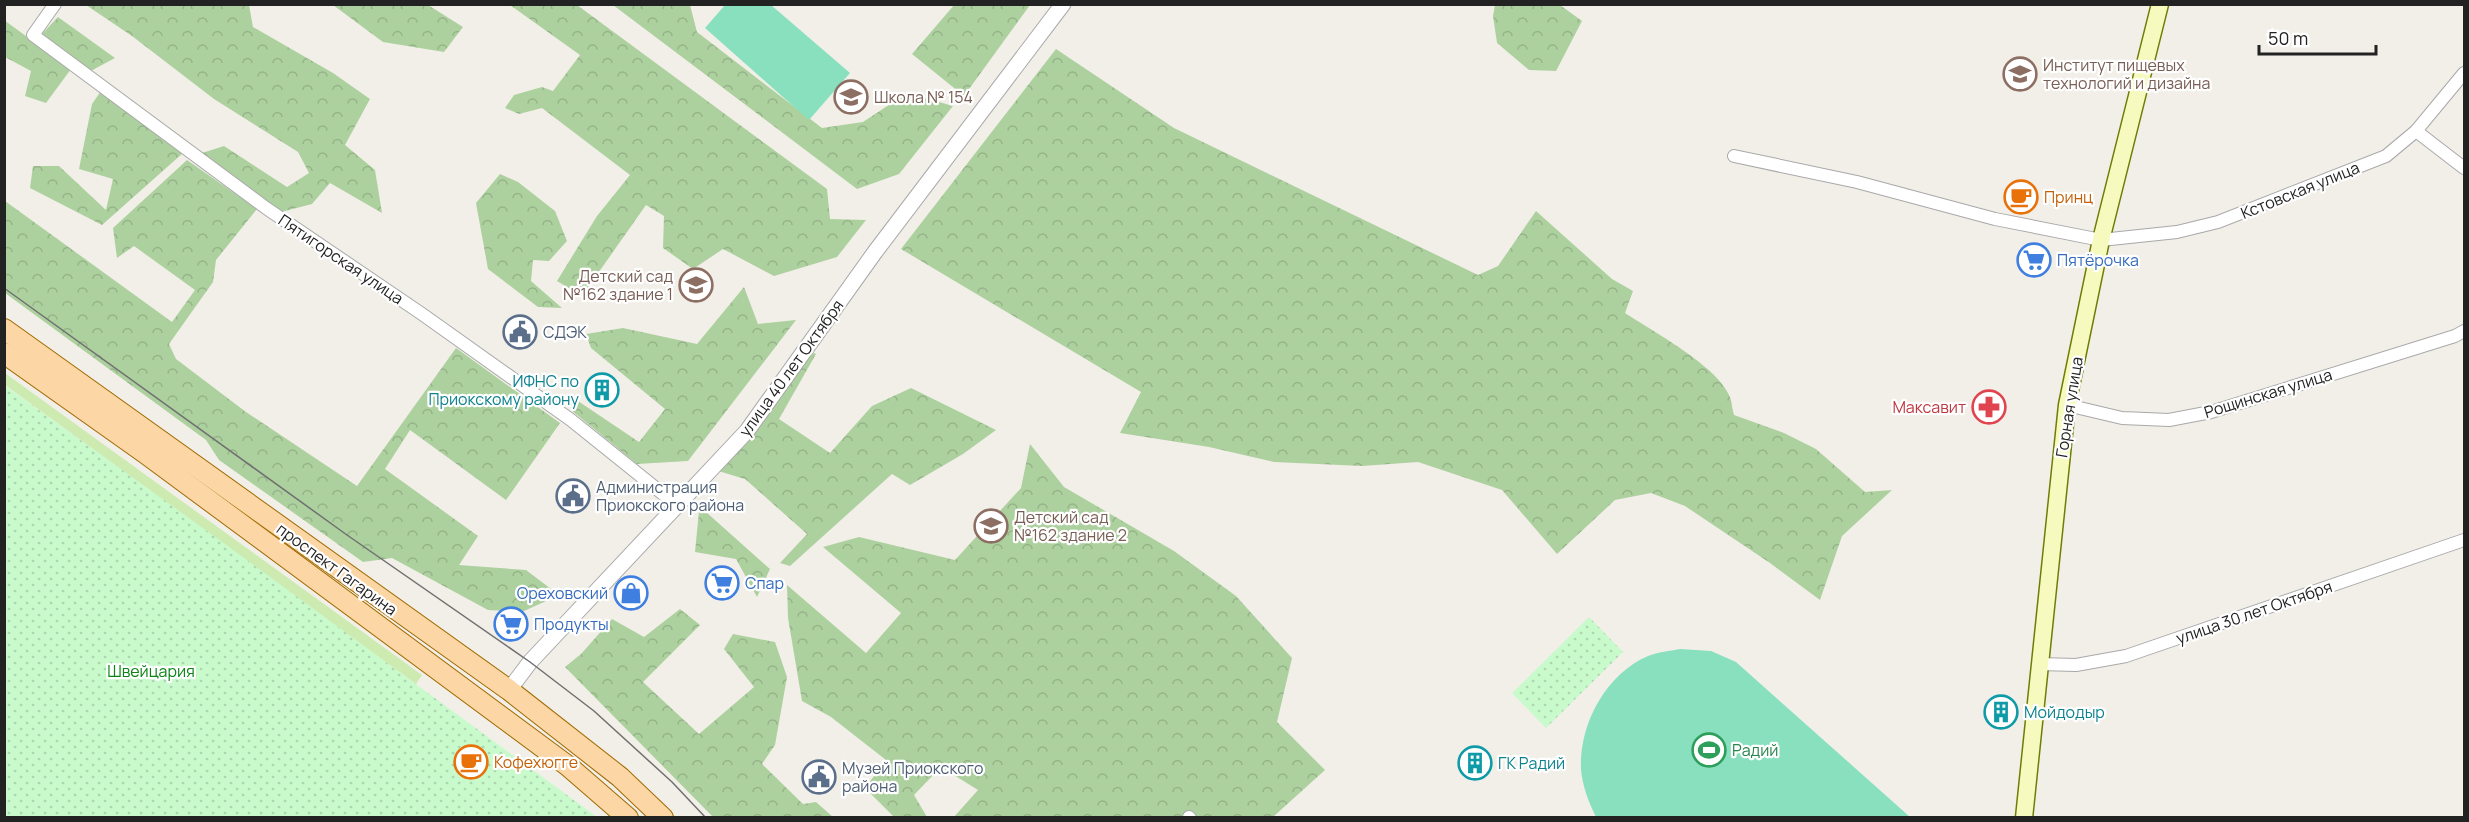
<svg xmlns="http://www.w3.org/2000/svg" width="2469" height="822" font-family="Manrope,sans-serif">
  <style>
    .grass { fill: #cdebb0 }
    .forest { fill: url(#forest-crowns) }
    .park { fill: url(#park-dots) }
    .pitch { fill: #88e0be }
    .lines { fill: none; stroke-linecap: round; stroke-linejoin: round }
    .minor-casing { stroke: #a9a9a9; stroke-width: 14 }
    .tertiary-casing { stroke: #a9a9a9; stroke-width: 17 }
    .secondary-casing { stroke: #707d05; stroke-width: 19 }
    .primary-casing { stroke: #a06b00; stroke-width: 22 }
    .minor { stroke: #fff; stroke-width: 12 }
    .tertiary { stroke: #fff; stroke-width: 15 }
    .secondary { stroke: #f7fabf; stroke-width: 16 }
    .primary { stroke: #fcd6a4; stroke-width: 20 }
    .tram { stroke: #707070; stroke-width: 1.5 }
    .labels { text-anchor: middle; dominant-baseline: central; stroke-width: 4.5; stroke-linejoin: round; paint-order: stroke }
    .education-label { font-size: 16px; fill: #785e54; stroke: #fff; text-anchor: start }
    .street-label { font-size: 16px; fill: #222; stroke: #fff }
    .food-label { font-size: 16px; fill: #c56008; stroke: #fff; text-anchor: start }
    .shop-label { font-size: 16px; fill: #366cbe; stroke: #fff; text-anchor: start }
    .service-label { font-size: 16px; fill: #4e5e75; stroke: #fff; text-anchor: start }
    .culture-label { font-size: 16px; fill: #0d838f; stroke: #fff; text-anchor: start }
    .health-label { font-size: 16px; fill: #be3a42; stroke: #fff; text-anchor: end }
    .park-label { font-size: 16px; fill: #0c8416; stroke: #fff }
    .leisure-label { font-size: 16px; fill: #27864d; stroke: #fff; text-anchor: start }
  </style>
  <defs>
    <pattern id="forest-crowns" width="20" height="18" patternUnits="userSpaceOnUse" patternTransform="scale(1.5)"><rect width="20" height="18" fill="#add19e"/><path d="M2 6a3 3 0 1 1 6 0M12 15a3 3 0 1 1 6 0" fill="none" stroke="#95b388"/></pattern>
    <pattern id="park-dots" width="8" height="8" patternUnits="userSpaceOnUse" patternTransform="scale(1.5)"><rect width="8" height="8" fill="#c8facc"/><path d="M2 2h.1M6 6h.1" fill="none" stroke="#acd6af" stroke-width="1.8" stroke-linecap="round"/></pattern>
  </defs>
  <rect width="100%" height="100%" fill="#f2efe9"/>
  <polygon class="grass" points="5,373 422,675 416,684 5,385"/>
  <g class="forest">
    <polygon points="955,4 1030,5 964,96 912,54"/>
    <polygon points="86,5 249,5 253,27 333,73 370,99 345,145 375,170 382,213 330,183 312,204 281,212 202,153 224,146 287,187 309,173 298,152 214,99 132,36"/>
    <polygon points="333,5 428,5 463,27 444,52 383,42"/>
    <polygon points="510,5 577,5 827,189 830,219 866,220 837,257 774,276 723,249 693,269 663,248 664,216 646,205 582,296 557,281 597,216 630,175 542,108 519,114 505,108 514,95 542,87 553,91 580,55"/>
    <polygon points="613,5 690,5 697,32 822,128 863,122 907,93 953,106 899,174 857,189"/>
    <polygon points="1495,5 1560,5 1582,21 1556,71 1529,70 1497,43 1493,16"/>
    <polygon points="58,17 115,58 87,73 41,35"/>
    <polygon points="4,20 71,69 46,103 25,96 31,71 5,57"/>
    <path d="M 1056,49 L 1174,128 L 1478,275 L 1498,266 L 1536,211 L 1612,279 L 1633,291 L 1625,313 C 1652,331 1718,366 1730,397 C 1732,402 1732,409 1734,415 L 1784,433 L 1816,449 L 1865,492 L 1892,490 L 1842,536 L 1820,600 L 1770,563 L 1685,506 L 1651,493 L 1615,500 L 1557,554 L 1502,490 L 1418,462 L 1362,466 L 1274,462 L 1209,447 L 1120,433 L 1141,392 L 901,249 Z"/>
    <polygon points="101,91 183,153 102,225 30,188 33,166 59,166 106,210 113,179 79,169 92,104"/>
    <polygon points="187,160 257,209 216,260 213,282 169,344 176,359 246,412 357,486 456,348 560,423 506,500 410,430 385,469 478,536 459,565 526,570 559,595 522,612 488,610 392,558 363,562 219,460 206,440 5,293 5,201 172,322 195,290 134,246 117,258 113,228"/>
    <polygon points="500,174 518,182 555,211 567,241 549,261 533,260 531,281 562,308 538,307 488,269 476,203"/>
    <polygon points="744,287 758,324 796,320 688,461 637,464 571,410 572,397 639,442 665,409 591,348 586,334 623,328 697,344"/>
    <polygon points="810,351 816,354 779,419 830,453 872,406 911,388 996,430 963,454 910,485 892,474 790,566 780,563 807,534 745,479 715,470"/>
    <polygon points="1030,444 1064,487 1174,551 1236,596 1292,658 1277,722 1325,770 1273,817 953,818 978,790 941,767 914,795 927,817 894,817 865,788 886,760 831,717 802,701 788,618 787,585 866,653 901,613 823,547 859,537 955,560 1021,488"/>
    <polygon points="699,511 706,512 770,569 757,597 736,559 695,552"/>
    <polygon points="680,609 700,625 643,682 699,734 754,687 724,649 733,634 775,642 787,677 775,745 762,764 803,804 816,802 833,817 713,817 565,667 581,654 612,619 644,637"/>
  </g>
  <g class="park">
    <polygon points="4,385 225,544 597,817 5,817"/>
    <polygon points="1589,617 1623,652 1546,728 1512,693"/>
  </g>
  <g class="pitch">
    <polygon points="725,5 771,5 850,73 809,120 705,28"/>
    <path d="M 1680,649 L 1711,651 L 1736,662 L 1910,817 L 1596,817 C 1589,803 1582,785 1581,769 C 1579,724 1606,674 1648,656 C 1658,652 1670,651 1680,649 Z"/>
  </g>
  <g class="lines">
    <defs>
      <g id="minor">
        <polyline points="55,4 33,35 266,208 422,314 571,420 678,506"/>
        <polyline points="2416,131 2464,168"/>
        <polyline points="1734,156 1857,182 1995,219 2101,240 2177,232 2218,222 2386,156 2416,131 2464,73"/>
        <polyline points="2067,405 2122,418 2169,420 2211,412 2455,336 2464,331"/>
        <polyline points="2039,664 2076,665 2126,656 2464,540"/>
        <polyline points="1189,817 1190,818"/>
      </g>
      <polyline id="tertiary" points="509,690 530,662 747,431 875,252 1063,4"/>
      <polyline id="secondary" points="2024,818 2067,405 2101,240 2160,4"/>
      <g id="primary">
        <polyline points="4,329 509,690 620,777 663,818"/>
        <polyline points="4,353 145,453 568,766 628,818"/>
      </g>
    </defs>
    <use href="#minor" class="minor-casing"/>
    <use href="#tertiary" class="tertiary-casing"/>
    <use href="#secondary" class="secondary-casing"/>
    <use href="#primary" class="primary-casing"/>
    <use href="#minor" class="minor"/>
    <use href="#tertiary" class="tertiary"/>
    <use href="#secondary" class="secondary"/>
    <use href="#primary" class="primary"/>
    <polyline class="tram" points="4,288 347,535 530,662 594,711 672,782 706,818"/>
  </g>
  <defs>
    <symbol id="university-ring" viewBox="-11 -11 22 22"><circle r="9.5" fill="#fff" stroke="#8d6e63" stroke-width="1.5"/><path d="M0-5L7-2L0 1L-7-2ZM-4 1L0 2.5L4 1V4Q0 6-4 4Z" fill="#8d6e63"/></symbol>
    <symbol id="school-ring" viewBox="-11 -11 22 22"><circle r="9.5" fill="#fff" stroke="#8d6e63" stroke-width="1.5"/><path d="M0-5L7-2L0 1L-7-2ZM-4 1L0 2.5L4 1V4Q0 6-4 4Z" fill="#8d6e63"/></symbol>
    <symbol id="cafe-ring" viewBox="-11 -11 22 22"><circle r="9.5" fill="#fff" stroke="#e8710a" stroke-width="1.5"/><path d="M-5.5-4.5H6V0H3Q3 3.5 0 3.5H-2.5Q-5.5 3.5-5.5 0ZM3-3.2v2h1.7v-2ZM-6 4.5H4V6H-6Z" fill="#e8710a"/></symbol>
    <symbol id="supermarket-ring" viewBox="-11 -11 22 22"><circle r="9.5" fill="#fff" stroke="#3f7fe0" stroke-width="1.5"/><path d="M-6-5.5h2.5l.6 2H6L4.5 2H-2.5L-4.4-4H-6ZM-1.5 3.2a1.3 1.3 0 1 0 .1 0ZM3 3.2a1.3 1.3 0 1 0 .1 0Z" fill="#3f7fe0"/></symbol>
    <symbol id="civic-ring" viewBox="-11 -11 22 22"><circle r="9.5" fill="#fff" stroke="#5c6f8a" stroke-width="1.5"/><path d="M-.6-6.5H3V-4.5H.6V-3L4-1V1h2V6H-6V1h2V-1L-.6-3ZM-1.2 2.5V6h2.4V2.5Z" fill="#5c6f8a"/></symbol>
    <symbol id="building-ring" viewBox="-11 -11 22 22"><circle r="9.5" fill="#fff" stroke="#0f9aa8" stroke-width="1.5"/><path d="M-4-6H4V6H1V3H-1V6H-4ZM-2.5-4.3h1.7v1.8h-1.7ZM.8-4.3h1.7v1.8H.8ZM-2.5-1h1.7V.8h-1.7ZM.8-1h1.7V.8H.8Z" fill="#0f9aa8"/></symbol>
    <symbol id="pharmacy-ring" viewBox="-11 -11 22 22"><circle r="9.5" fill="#fff" stroke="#e0444e" stroke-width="1.5"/><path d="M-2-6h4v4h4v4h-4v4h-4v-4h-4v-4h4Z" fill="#e0444e"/></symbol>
    <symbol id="shop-ring" viewBox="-11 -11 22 22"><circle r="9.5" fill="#fff" stroke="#3f7fe0" stroke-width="1.5"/><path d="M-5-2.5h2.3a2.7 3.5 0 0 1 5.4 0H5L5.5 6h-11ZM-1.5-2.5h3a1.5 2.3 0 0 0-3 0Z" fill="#3f7fe0"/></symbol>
    <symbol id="stadium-ring" viewBox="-11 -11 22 22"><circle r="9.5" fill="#fff" stroke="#2e9e5b" stroke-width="1.5"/><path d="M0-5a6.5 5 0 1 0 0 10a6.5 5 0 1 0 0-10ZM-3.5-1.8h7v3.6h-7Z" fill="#2e9e5b"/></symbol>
  </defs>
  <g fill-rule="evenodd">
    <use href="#university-ring" x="2001" y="55" width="38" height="38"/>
    <use href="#school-ring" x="832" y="78" width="38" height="38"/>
    <use href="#cafe-ring" x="2002" y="178" width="38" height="38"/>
    <use href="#supermarket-ring" x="2015" y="241" width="38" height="38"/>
    <use href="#school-ring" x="677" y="266" width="38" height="38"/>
    <use href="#civic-ring" x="501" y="313" width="38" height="38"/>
    <use href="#building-ring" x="583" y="371" width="38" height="38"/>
    <use href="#pharmacy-ring" x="1970" y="388" width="38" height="38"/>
    <use href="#civic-ring" x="554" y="477" width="38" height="38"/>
    <use href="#school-ring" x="972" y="507" width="38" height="38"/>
    <use href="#supermarket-ring" x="703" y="564" width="38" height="38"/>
    <use href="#shop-ring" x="612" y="574" width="38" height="38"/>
    <use href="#supermarket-ring" x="492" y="605" width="38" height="38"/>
    <use href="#building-ring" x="1982" y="693" width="38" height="38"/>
    <use href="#stadium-ring" x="1690" y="731" width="38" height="38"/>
    <use href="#cafe-ring" x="452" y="743" width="38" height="38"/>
    <use href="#building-ring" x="1456" y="744" width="38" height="38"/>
    <use href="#civic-ring" x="800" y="758" width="38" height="38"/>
  </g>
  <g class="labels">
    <g class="education-label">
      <text x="2043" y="65">Институт пищевых<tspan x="2043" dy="18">технологий и дизайна</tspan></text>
      <text x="874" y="97">Школа № 154</text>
      <text x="673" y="276" text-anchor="end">Детский сад<tspan x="673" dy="18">№162 здание 1</tspan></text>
      <text x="1014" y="517">Детский сад<tspan x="1014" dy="18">№162 здание 2</tspan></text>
    </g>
    <g class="street-label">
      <text transform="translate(2300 190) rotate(-22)">Кстовская улица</text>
      <text transform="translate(341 259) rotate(34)">Пятигорская улица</text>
      <text transform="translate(791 368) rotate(-54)">улица 40 лет Октября</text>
      <text transform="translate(2268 393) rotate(-17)">Рощинская улица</text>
      <text transform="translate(2069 407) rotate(-81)">Горная улица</text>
      <text transform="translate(337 569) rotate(36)">проспект Гагарина</text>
      <text transform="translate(2254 612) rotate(-19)">улица 30 лет Октября</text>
    </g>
    <g class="food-label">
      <text x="2044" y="197">Принц</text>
      <text x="494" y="762">Кофехюгге</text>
    </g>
    <g class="shop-label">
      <text x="2057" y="260">Пятёрочка</text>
      <text x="745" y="583">Спар</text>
      <text x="608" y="593" text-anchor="end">Ореховский</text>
      <text x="534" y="624">Продукты</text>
    </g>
    <g class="service-label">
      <text x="543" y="332">СДЭК</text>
      <text x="596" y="487">Администрация<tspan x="596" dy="18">Приокского района</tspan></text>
      <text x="842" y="768">Музей Приокского<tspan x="842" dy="18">района</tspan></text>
    </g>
    <g class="culture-label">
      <text x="579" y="381" text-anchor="end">ИФНС по<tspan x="579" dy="18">Приокскому району</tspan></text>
      <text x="2024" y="712">Мойдодыр</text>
      <text x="1498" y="763">ГК Радий</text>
    </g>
    <g class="health-label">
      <text x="1966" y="407">Максавит</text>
    </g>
    <g class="park-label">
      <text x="151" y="671">Швейцария</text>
    </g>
    <g class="leisure-label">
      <text x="1732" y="750">Радий</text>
    </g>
  </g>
  <rect width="2469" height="822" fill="none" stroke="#222222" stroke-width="12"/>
  <path d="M2259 45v9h117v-9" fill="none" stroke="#222222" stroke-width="3"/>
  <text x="2268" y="45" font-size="18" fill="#222222" stroke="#ffffff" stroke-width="4.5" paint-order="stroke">50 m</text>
</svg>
